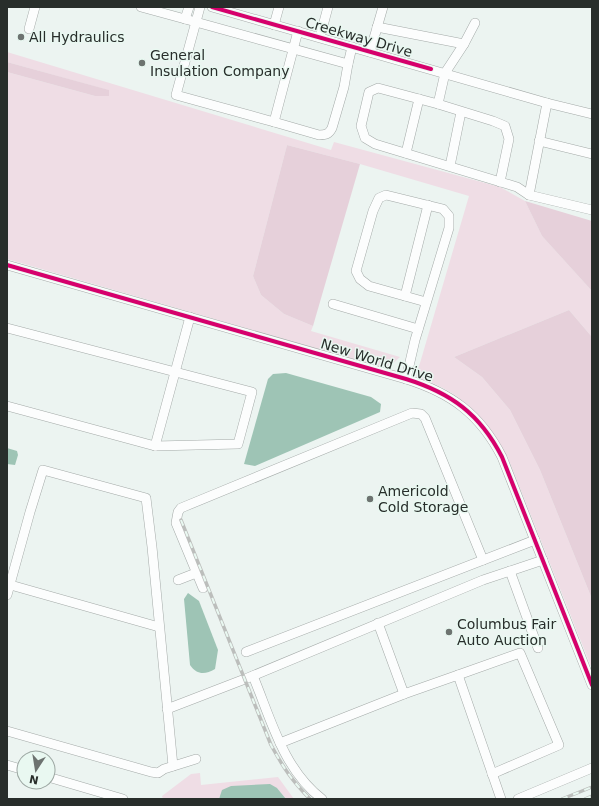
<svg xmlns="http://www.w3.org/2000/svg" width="599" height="806" font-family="'DejaVu Sans',sans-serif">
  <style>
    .green { fill: #efdde5 }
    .forest { fill: #e6d0da }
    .water { fill: #9ec4b5 }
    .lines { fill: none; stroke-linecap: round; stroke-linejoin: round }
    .minor-casing { stroke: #a4aaa8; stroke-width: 10 }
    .minor { stroke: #fcfdfd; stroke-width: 9 }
    .rail-casing { stroke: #bcbebc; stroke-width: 3.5 }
    .rail { stroke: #e9f8f1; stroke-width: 2; stroke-dasharray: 6; stroke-linecap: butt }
    .cycleway-casing { stroke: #e9f8f1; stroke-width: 6 }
    .cycleway { stroke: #d6006c; stroke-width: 4 }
    .poi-dot { fill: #6d7370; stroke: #e9f8f1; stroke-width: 1.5 }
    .labels { text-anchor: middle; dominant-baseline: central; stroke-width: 3; stroke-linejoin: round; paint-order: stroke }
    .poi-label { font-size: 14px; fill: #282e2b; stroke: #e9f8f1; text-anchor: start }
    .street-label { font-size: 14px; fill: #282e2b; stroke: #e9f8f1 }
  </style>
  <rect width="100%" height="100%" fill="#ecf4f1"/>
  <g class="green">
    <path d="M 7,52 L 331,150 L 334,142 L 500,187 L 525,201 L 542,236 L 592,291 L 592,337 L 569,310 L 454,357 L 482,377 L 510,410 L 540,470 L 592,599 L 592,669 L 508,458 C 495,436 480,413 459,398 C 446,388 430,382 415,376 L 420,363 L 469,196 L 360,164 L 287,145 L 253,276 L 261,295 L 284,314 L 313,326 L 311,331 L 400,357 L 389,367 L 381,367 L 7,259 L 7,72 L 95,96 L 109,96 L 108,90 L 7,62 Z"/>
    <polygon points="200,773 201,785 278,777 294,799 286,799 277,788 219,797 219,799 163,799 162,796 191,774"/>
  </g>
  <g class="forest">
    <polygon points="7,62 109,90 109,96 95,96 7,72"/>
    <polygon points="287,145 360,164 313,326 284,314 261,295 253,276"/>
    <polygon points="525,201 592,221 592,291 542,236"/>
    <polygon points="569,310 592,337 592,599 540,470 510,410 482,377 454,357"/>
  </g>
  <g class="water">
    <polygon points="286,373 371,397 381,404 380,412 255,466 244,464 268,379 273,374"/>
    <polygon points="7,448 17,451 18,455 15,465 7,464"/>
    <path d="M 188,593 L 199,601 L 218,650 L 215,669 C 205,675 197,675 190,665 L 184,599 Z"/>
    <polygon points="270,784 277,788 286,799 219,799 222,790 231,786"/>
  </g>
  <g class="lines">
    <defs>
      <g id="minor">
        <polyline points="141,7 185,19 189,7"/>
        <polyline points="200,7 176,95 274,122 298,31"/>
        <polyline points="212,7 547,103 529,195 592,210"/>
        <polyline points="185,19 348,64 352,47"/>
        <polyline points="274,25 279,7"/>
        <polyline points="377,27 464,44 475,23"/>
        <polyline points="29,29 35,7"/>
        <polyline points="320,37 328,7"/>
        <polyline points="464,44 445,73 438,104 378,88 369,92 361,126 365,138 375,144 517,187 529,195"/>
        <polyline points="370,52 383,7"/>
        <polyline points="547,103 592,114"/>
        <polyline points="438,104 493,121 505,126 509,139 500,182"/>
        <path d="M 274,122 L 319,135 C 326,135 329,134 332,128 L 344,87 L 348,64"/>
        <polyline points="539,141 592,154"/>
        <polyline points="406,153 419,99"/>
        <polyline points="450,166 461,112"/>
        <path d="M 7,265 L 406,379 C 451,393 480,414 502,457 L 592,685"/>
        <polyline points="405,296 428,205"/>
        <polyline points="333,304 418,329"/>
        <polyline points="7,328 252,392 238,444 155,446 7,406"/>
        <polyline points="406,379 415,340 449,228 449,216 443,209 386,195 379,198 373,211 356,271 360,279 369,286 426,302"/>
        <polyline points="155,446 190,317"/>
        <polyline points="510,571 538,648"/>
        <polyline points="178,580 196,573"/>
        <polyline points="7,584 159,627"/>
        <polyline points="203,588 176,523 178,512 181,508 412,413 421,414 425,418 483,560"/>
        <polyline points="7,595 30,512 43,470 146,498 152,547 173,766"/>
        <polyline points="378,623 404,694 458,675 501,799"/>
        <polyline points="246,652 535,540"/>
        <polyline points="458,675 520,653 559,745 492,774"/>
        <path d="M 253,676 C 271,719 283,769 322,799"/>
        <polyline points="167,709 245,679 483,580 543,560"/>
        <polyline points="7,731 151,772 158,773 164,769 196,759"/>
        <polyline points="280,743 404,694"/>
        <polyline points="7,765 24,770"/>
        <polyline points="48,777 123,799"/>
        <polyline points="518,799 592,768"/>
      </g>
    </defs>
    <use href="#minor" class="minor-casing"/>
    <use href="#minor" class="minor"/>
    <defs>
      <g id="rail">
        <path d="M 181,520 L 271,745 C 283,767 292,781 310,799"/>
        <polyline points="562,799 592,787"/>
        <polyline points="585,799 592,796"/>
      </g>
    </defs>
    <use href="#rail" class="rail-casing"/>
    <use href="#rail" class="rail"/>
    <defs>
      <g id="cycleway">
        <polyline points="212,7 431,69"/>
        <path d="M 7,265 L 406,379 C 451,393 480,414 502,457 L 592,685"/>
      </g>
    </defs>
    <use href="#cycleway" class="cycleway-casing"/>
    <use href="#cycleway" class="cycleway"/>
  </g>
  <g class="poi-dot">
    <circle cx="21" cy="37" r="4"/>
    <circle cx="142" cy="63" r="4"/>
    <circle cx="370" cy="499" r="4"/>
    <circle cx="449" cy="632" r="4"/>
  </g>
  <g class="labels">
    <g class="poi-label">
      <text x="29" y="37">All Hydraulics</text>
      <text x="150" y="55">General<tspan x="150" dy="16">Insulation Company</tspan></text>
      <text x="378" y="491">Americold<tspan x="378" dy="16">Cold Storage</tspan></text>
      <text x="457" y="624">Columbus Fair<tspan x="457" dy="16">Auto Auction</tspan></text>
    </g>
    <g class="street-label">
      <text transform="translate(359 37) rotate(16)">Creekway Drive</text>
      <text transform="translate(377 360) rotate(17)">New World Drive</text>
    </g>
  </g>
  <rect width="599" height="806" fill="none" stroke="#282e2b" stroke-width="16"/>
  <g transform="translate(36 770) rotate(192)"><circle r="19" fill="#e9f8f1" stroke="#9ca7a2"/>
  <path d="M0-3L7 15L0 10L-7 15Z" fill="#6d7370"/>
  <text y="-6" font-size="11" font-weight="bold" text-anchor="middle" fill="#282e2b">N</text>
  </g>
</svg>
